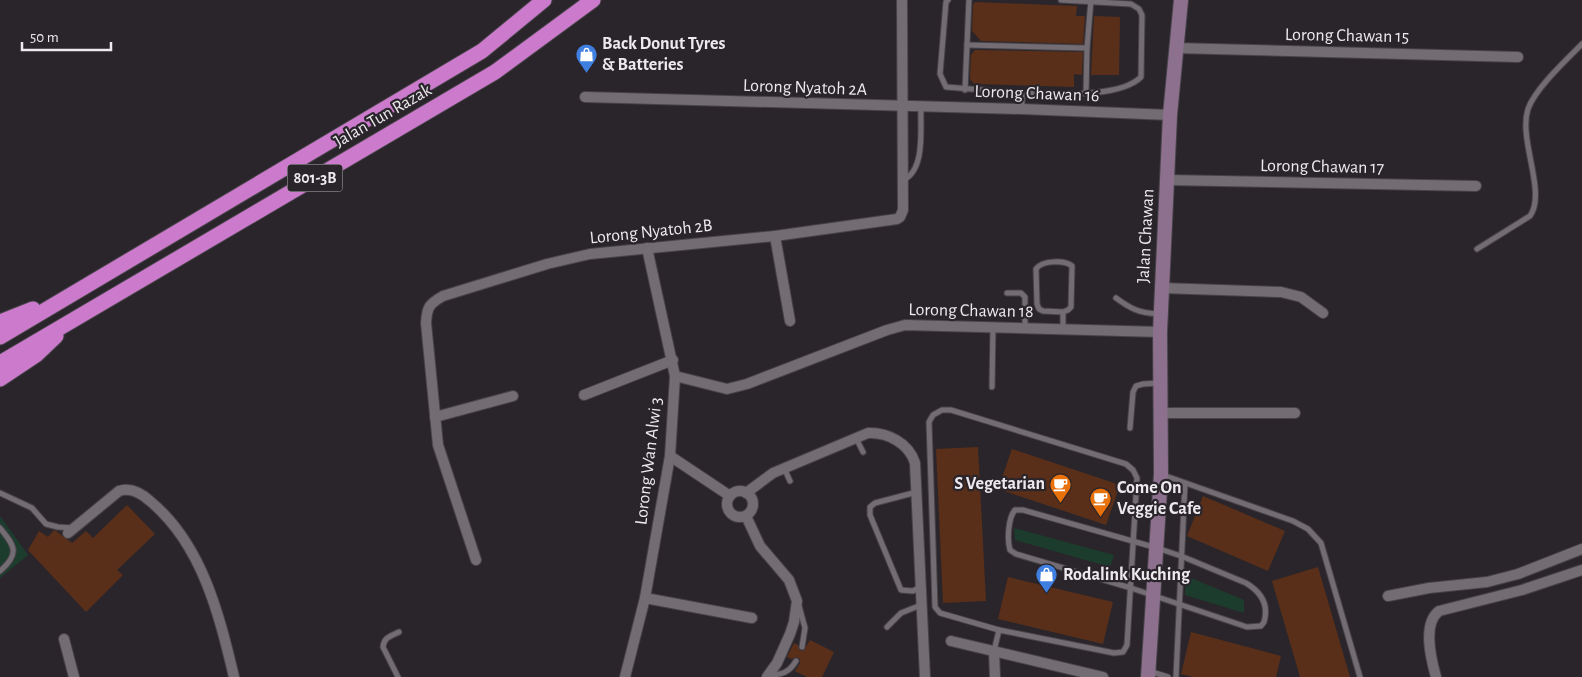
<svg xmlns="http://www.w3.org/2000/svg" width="1582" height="677" font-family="'Alegreya Sans',sans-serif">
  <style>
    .green { fill: #1c3d2d }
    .building { fill: #592f19 }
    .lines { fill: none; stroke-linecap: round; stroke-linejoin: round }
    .lane-casing { stroke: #474348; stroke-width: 7 }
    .street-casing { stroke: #474348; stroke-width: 12 }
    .secondary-casing { stroke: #474348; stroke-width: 16 }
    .highway-casing { stroke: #474348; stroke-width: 17 }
    .lane { stroke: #736c73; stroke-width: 5 }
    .street { stroke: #736c73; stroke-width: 10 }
    .secondary { stroke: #8d708e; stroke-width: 14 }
    .highway { stroke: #cb7acc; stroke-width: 15 }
    .labels { text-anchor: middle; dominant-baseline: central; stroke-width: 4.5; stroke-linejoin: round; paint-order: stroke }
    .shield { fill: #2a252b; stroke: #b2aeb3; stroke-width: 1 }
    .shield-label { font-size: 16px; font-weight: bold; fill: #ede9ed }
    .street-label { font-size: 18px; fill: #ede9ed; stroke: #2a252b }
    .poi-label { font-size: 18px; font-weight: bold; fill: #ede9ed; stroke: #2a252b; text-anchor: start }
  </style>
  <rect width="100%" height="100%" fill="#2a252b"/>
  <g class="green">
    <polygon points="0,516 28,555 0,578"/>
    <polygon points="1014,528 1114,555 1110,567 1015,540"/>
    <polygon points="1186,576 1244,600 1244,613 1185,595"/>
  </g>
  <g class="building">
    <polygon points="975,2 1077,6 1076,16 1085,16 1083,44 981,41 972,31 973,5"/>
    <polygon points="1094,16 1120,17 1119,75 1091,75"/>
    <polygon points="975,50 1083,52 1082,75 1074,74 1074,87 974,84 970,79 971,55"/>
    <polygon points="978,447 986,601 943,603 936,449"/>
    <polygon points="1012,449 1120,485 1106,525 998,489"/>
    <polygon points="1203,496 1285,531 1268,571 1187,536"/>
    <polygon points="127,505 155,534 117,570 123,575 86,612 28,550 39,531 48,537 54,530 56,531 72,543 86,531 93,538"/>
    <polygon points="1318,567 1350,677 1300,677 1272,581"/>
    <polygon points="1008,577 1113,602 1103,644 998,619"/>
    <polygon points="1191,632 1281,656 1276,677 1193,677 1181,674"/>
    <polygon points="810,640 834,652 822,677 807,677 795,671 800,663 800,659 796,657 792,659 787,657 794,643 798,645 799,650 803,651"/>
  </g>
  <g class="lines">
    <defs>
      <g id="lane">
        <polyline points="948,0 946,2 940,74 946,87 1022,93 1022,109"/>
        <polyline points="967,45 1087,48"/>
        <polyline points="965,90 969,0"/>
        <path d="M 1022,93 C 1053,93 1119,99 1141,77 L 1142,15 L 1139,9 L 1131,4 L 1061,0"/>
        <polyline points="1086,93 1087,48 1091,0"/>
        <path d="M 903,180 C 926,170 920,128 921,107"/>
        <path d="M 1477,249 L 1530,216 C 1547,192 1518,140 1528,109 C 1535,89 1566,60 1582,44"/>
        <polyline points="1007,293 1021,293 1025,297 1025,328"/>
        <path d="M 1116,298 C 1131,309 1139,313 1159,314"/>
        <path d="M 1063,312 L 1043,311 L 1039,309 L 1037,304 L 1036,269 C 1042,260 1065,260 1072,266 L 1071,307 L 1068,310 L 1063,312 L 1063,328"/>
        <polyline points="992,387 993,327"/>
        <polygon points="942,410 951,410 1126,464 1133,470 1137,478 1127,645 1123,652 1114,653 999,630 940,613 935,607 929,422 933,415"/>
        <polyline points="1130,428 1133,392 1136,386 1143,384 1160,383"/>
        <polyline points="856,438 863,452"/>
        <polyline points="784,468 790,481"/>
        <polyline points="1163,475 1293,521 1308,529 1321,543 1360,677"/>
        <polyline points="917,492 875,503 870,507 870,515 901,590 913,591 920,587"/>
        <polyline points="0,493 32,508 46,524 58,527 73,528"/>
        <path d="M 1015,510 L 1023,510 L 1157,548 L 1181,556 L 1246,583 C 1261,592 1269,605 1264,622 L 1261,626 L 1247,627 L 1131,588 L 1016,554 L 1010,550 C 1007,540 1008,518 1015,510 Z"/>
        <path d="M 0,528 C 15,546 20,554 0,571"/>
        <polyline points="799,606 805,628 802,647"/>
        <polyline points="887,627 901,613 921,605"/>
        <polyline points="994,651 999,630"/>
        <polyline points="1149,671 1168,677"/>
        <path d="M 769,676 C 782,674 789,673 796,661"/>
        <path d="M 398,677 L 383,647 C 384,637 391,636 399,632"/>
        <polyline points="1176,677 1185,483"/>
      </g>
      <g id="street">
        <polyline points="1175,48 1518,57"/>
        <polyline points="585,97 1022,109 1170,115"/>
        <polyline points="1167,180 1476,186"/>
        <polyline points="775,236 790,321"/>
        <polyline points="1162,288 1281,292 1301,297 1323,313"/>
        <polyline points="675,376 727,389 747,384 887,330 905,325 1160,332"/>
        <polyline points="584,395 673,360"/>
        <polyline points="1161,413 1295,413"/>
        <polyline points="435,417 513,396"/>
        <polyline points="670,456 730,496"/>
        <circle cx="740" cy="504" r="13"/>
        <path d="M 746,493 L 773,473 L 868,433 C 887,432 909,443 915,463 L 925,677"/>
        <polyline points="746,516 760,546 789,580 797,601 794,622 790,634 777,663 767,677"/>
        <path d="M 68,533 L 119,491 C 131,487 141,493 150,501 C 202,544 219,614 234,677"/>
        <path d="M 476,560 L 438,445 L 426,323 C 427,307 429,304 443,296 L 547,264 L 590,254 L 775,236 L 897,219 L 900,217 L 903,210 L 902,0"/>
        <polyline points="1388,596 1429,588 1487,582 1518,574 1582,549"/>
        <polyline points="645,598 752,618"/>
        <polyline points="64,639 74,677"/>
        <polyline points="951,641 1103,677"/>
        <polyline points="994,651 995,677"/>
        <polyline points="625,677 645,598 670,456 675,376 647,248"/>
        <path d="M 1436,677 C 1431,659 1422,624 1439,611 L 1522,590 L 1582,570"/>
      </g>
      <polyline id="secondary" points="1148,677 1161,474 1160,332 1170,115 1181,0"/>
      <g id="highway">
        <polyline points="0,322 33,309"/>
        <polyline points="0,337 482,51 544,0"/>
        <polyline points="0,363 495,72 593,0"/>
        <polyline points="0,379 36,355 56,336"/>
      </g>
    </defs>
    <use href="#lane" class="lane-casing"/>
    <use href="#street" class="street-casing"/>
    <use href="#secondary" class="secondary-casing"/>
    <use href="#highway" class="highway-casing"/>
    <use href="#lane" class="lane"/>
    <use href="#street" class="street"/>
    <use href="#secondary" class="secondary"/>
    <use href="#highway" class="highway"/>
  </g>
  <defs>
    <symbol id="shop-pin" viewBox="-11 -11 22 30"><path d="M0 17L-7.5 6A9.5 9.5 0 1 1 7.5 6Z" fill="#3f7fe0" stroke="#2a252b"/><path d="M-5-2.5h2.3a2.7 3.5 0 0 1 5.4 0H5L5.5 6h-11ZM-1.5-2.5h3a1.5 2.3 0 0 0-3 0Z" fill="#fff"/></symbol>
    <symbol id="cafe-pin" viewBox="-11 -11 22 30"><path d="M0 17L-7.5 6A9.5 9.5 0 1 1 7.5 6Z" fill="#e8710a" stroke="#2a252b"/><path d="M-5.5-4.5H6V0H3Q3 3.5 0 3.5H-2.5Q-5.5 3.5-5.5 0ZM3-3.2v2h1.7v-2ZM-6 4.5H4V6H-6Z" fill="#fff"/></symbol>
  </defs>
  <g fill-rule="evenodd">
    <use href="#shop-pin" x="574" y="42" width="25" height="34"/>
    <use href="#cafe-pin" x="1048" y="472" width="25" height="34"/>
    <use href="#cafe-pin" x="1088" y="486" width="25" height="34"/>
    <use href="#shop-pin" x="1034" y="562" width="25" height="34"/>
  </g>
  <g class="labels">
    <rect class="shield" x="287.5" y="164.5" width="55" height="27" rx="4"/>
    <g class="shield-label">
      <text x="315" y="178">801-3B</text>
    </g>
    <g class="street-label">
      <text transform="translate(1347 36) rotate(1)">Lorong Chawan 15</text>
      <text transform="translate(805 88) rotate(2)">Lorong Nyatoh 2A</text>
      <text transform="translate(1037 94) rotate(2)">Lorong Chawan 16</text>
      <text transform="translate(383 116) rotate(-30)">Jalan Tun Razak</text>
      <text transform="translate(1322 167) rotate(1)">Lorong Chawan 17</text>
      <text transform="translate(651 232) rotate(-6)">Lorong Nyatoh 2B</text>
      <text transform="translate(1146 236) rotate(-87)">Jalan Chawan</text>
      <text transform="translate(971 311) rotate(1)">Lorong Chawan 18</text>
      <text transform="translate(649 461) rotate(-83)">Lorong Wan Alwi 3</text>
    </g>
    <g class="poi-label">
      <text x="602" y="44">Back Donut Tyres<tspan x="602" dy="21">&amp; Batteries</tspan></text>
      <text x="1045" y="484" text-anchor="end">S Vegetarian</text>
      <text x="1117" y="488">Come On<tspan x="1117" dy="21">Veggie Cafe</tspan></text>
      <text x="1063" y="575">Rodalink Kuching</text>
    </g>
  </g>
  <path d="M22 42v8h89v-8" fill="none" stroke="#ede9ed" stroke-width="2.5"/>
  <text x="30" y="42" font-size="15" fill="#ede9ed" stroke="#2a252b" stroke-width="4" paint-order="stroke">50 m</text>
</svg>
